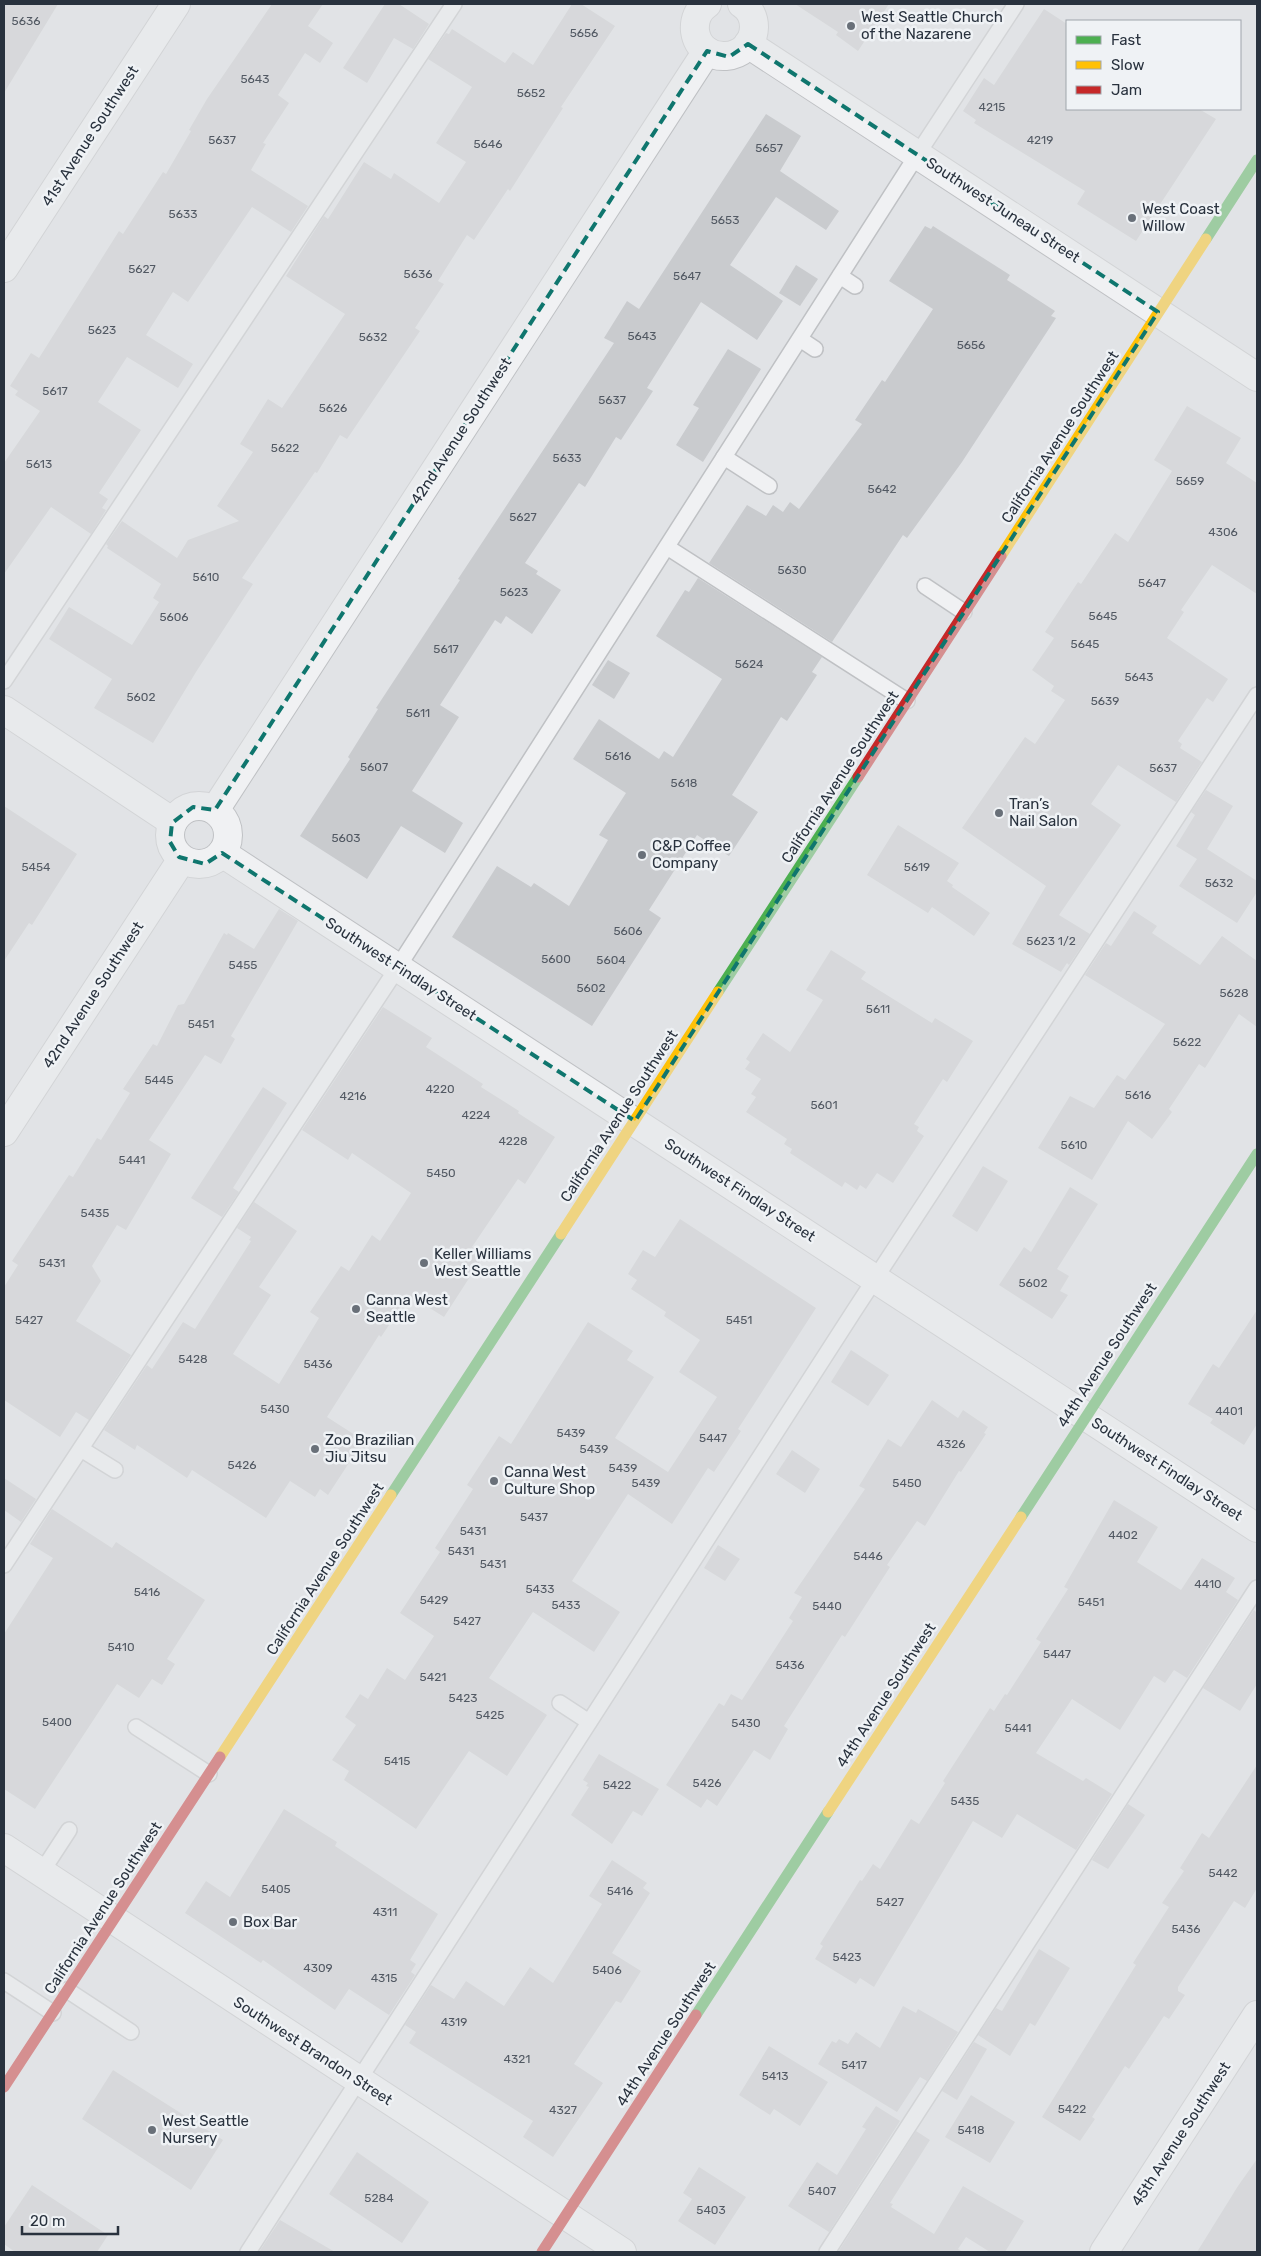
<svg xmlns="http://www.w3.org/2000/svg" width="1261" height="2256" font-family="Rubik,sans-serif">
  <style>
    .building { fill: #c9cbce }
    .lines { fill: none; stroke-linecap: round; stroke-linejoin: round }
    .lane-casing { stroke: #bfc1c4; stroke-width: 18 }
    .street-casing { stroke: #bfc1c4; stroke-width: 30 }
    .lane { stroke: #f0f1f3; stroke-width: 15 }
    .street { stroke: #f0f1f3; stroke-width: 28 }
    .fast { stroke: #4caf50; stroke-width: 11 }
    .slow { stroke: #ffc107; stroke-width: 11 }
    .jam { stroke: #c62828; stroke-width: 11 }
    .marked { fill: none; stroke: #0f766e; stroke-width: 4; stroke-dasharray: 10 6; stroke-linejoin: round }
    .poi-dot { fill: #697079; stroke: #eff2f5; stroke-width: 2 }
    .labels { text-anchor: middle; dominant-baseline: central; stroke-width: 5; stroke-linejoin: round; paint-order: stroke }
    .number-label { font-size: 12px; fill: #525963 }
    .poi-label { font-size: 15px; fill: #29323e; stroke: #eff2f5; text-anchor: start }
    .street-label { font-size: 15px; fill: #29323e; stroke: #eff2f5 }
  </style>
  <rect width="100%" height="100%" fill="#e1e3e6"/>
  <g class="building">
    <polygon points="4,4 58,4 4,93"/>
    <polygon points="272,4 323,4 308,26 333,43 320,63 305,53 278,95 289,103 263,143 266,144 251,170 308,206 291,232 252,207 188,302 173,292 146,335 193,364 178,388 127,357 98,402 141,430 99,493 108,499 102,508 106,510 91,534 51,507 4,574 4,463 40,411 15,395 18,391 10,386 31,353 39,358 119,231 123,234 163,172 166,174 191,131 189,130 207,99"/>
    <polygon points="385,4 399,4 429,24 413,49 394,38 367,83 343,68"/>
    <polygon points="572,4 581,4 615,26 561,107 563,108 510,191 508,189 474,240 467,235 438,281 444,284 415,328 420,331 347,439 340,435 317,473 315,472 242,578 253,584 196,672 153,743 94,708 112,679 49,639 69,607 132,645 159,602 153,598 161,584 107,548 108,546 106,544 122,521 177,558 188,540 239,521 217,506 253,452 240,444 268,399 282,408 345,314 286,276 324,216 328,219 364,162 391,179 394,173 439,203 466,162 436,143 472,87 428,59 446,33 449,34 452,29 505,63 513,52 533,65"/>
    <polygon points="795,4 889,4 858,51 836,35 838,32"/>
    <polygon points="1044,9 1067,24 1067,109 1199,109 1216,119 1136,241 1077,204 1085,191 974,123 976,120 963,111 984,78 994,85"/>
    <polygon points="766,114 801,136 780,171 839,211 826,230 776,197 730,265 783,301 757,340 701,302 647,388 653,391 621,440 616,437 585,487 579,483 525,563 538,571 536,574 561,590 532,634 506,616 501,624 495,620 440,705 459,717 412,791 463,823 445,853 401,826 367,879 300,836 350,759 348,757 378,709 376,708 460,580 458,579 614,343 604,338 627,301 639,309"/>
    <polygon points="925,226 931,229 933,226 1010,275 1007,280 1055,311 1051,316 1056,318 962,462 907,538 903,535 832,642 709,563 747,505 766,516 773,505 783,512 790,502 799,509 862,424 855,420 882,380 885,382 933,309 889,281"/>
    <polygon points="796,265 818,279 800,306 779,293"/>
    <polygon points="728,349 761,369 703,462 676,445 699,408 693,405"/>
    <polygon points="1187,406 1241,438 1226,463 1257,483 1257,594 1212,565 1181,610 1184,612 1167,638 1228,679 1213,702 1207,698 1178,741 1182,744 1180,748 1202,762 1176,802 1118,765 1091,804 1121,825 1059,915 1090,934 1069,965 1067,963 1061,972 1012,944 1046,886 962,828 1025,737 1035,744 1065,700 1051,691 1054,686 1032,670 1054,638 1045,632 1078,582 1081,584 1115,533 1128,542 1172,471 1154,460"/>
    <polygon points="698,578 822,657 812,672 817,675 787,721 781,717 732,795 758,812 729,856 697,835 649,910 661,918 592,1026 452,937 497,866 531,887 534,883 569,906 608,840 599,835 626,793 573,759 599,719 659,759 664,751 673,757 722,679 656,636 685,590 689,592"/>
    <polygon points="608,660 630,673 614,699 592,685"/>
    <polygon points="1206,790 1233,806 1207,849 1257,881 1257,892 1237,923 1179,886 1197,859 1176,846 1195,815 1191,812"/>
    <polygon points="4,806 77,854 32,925 29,923 4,961"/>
    <polygon points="898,825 959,863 947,881 953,885 952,887 990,913 974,936 932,907 928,913 867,875"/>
    <polygon points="279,909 298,921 231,1036 235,1039 221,1064 205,1055 149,1140 171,1154 126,1230 117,1225 92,1266 101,1281 76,1321 131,1355 89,1420 76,1412 60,1437 4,1400 4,1287 18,1265 12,1261 69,1175 73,1177 97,1138 101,1140 130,1093 123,1089 153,1044 157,1046 178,1005 184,1004 224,933 227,935 228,933 254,949"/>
    <polygon points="1134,911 1157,926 1152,933 1200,965 1222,936 1257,961 1257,1027 1239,1014 1205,1068 1199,1064 1169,1109 1172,1112 1152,1139 1128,1121 1092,1180 1038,1148 1070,1096 1094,1108 1117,1075 1125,1080 1165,1024 1085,975 1106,943 1111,946"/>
    <polygon points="831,950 866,972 861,979 932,1023 935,1018 973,1041 947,1082 943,1079 914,1124 919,1127 917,1131 924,1136 893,1183 877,1173 866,1189 860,1185 857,1190 845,1182 842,1187 790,1153 792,1149 784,1144 787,1139 746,1112 756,1097 751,1094 761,1079 745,1069 750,1062 746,1059 763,1033 790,1052 823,1000 806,990"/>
    <polygon points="383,1007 432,1038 426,1047 483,1084 481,1087 519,1111 518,1113 555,1137 525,1184 518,1179 472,1247 484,1255 444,1317 409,1295 381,1337 379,1335 327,1417 355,1435 352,1440 360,1446 328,1495 320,1489 315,1497 290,1481 266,1518 192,1470 187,1478 137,1445 135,1450 104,1430 147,1365 152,1369 183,1322 195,1329 251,1241 249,1240 251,1237 237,1228 254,1202 297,1231 259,1287 271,1295 233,1354 279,1384 319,1318 310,1312 341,1266 349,1271 372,1235 380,1241 411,1193 352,1153 348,1160 302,1130"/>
    <polygon points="263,1087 287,1103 233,1188 239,1192 222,1217 191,1198"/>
    <polygon points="983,1166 1008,1181 977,1232 952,1216"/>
    <polygon points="1070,1187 1098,1204 1057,1269 1069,1276 1060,1291 1068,1295 1052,1319 999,1285 1024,1247 1031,1252"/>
    <polygon points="680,1219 816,1308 738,1429 741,1431 714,1472 708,1468 672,1524 628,1494 572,1581 620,1612 594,1652 533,1612 489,1678 547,1715 507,1776 469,1751 416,1829 344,1780 349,1771 332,1760 356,1725 345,1717 360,1694 368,1699 387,1668 405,1680 434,1636 400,1613 440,1552 435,1548 473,1489 467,1485 499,1436 511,1444 588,1322 633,1351 627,1360 654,1377 615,1438 668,1472 717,1397 679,1372 700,1340 664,1316 666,1312 631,1289 637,1280 628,1274 643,1250 655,1257"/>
    <polygon points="1257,1310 1257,1424 1244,1445 1210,1423 1213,1419 1188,1404 1213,1364 1219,1368"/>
    <polygon points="851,1350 889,1375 868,1406 831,1382"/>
    <polygon points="932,1400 958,1418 963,1410 988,1427 984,1433 986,1434 961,1472 959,1471 925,1526 917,1521 887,1565 890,1567 845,1637 842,1635 784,1726 788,1729 770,1760 754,1750 717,1806 707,1799 701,1808 666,1785 719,1703 724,1706 731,1694 742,1700 793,1621 789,1618 802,1597 794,1593 865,1489 859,1486 888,1439 901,1447"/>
    <polygon points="792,1450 820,1469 805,1493 776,1474"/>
    <polygon points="4,1478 36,1499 21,1522 4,1510"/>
    <polygon points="1114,1500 1158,1527 1137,1562 1181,1590 1202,1558 1235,1578 1226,1592 1238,1600 1187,1678 1174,1670 1165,1683 1154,1676 1120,1730 1072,1699 1036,1753 1083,1781 1086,1778 1112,1794 1076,1850 1017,1814 1002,1838 973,1821 874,1987 860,1978 856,1984 815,1959 823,1946 820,1944 860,1880 862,1881 873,1864 880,1869 911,1819 919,1824 945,1783 943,1781 990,1708 994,1711 1005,1694 1007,1695 1041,1642 1036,1639 1068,1589 1064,1587"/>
    <polygon points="52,1509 112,1548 116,1542 205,1600 167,1659 175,1664 162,1685 152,1679 139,1698 117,1684 35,1809 4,1789 4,1634 53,1558 30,1544"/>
    <polygon points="718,1545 740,1559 725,1581 704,1568"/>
    <polygon points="1254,1610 1257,1613 1257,1684 1240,1711 1203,1688"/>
    <polygon points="599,1754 659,1789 642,1816 633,1811 612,1844 571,1815 589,1787 586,1786 588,1783 583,1780"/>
    <polygon points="1257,1765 1257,1888 1245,1908 1234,1901 1178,1987 1178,1991 1185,1995 1169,2019 1164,2016 1129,2069 1125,2066 1092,2117 1095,2119 1080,2141 1042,2117 1136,1965 1133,1963 1169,1907 1162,1903 1184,1871 1180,1868 1202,1833 1209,1838"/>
    <polygon points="1128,1804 1145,1815 1108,1869 1092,1860"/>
    <polygon points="284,1809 337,1842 335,1846 438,1914 410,1960 416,1964 411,1972 415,1975 389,2015 349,1989 335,2010 263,1960 261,1963 185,1913 206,1881 230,1897"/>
    <polygon points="612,1860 647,1883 643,1888 650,1893 612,1953 641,1971 621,2003 616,2001 574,2064 603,2083 553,2157 523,2137 533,2121 409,2043 416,2032 405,2025 431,1985 454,1999 466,1981 504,2006 530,1967 553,1983 602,1904 589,1896"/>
    <polygon points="1039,1949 1070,1968 1035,2026 1030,2023 1010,2056 978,2035 996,2008 1002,2011"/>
    <polygon points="903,2006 916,2013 918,2009 958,2032 927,2081 920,2077 897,2112 818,2064 832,2041 836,2043 839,2039 848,2044 856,2032 880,2048"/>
    <polygon points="974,2042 987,2049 957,2100 942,2091"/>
    <polygon points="769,2046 828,2082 800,2126 774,2109 770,2115 739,2095"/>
    <polygon points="113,2070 223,2140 191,2190 82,2119"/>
    <polygon points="971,2095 1015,2122 990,2163 945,2137"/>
    <polygon points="876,2106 900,2121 829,2232 788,2206 817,2162 837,2175 866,2129 862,2127"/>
    <polygon points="916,2131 930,2140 890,2203 893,2204 891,2207 934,2234 963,2186 1024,2221 1005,2252 990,2252 966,2237 958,2249 963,2252 838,2252"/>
    <polygon points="357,2152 429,2202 402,2243 329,2194"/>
    <polygon points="1257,2159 1257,2252 1197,2252 1238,2186"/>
    <polygon points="699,2167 746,2197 715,2245 678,2221 692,2199 683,2193"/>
    <polygon points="32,2185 108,2235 97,2252 15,2252 4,2244 4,2227"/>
    <polygon points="280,2220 335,2252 259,2252"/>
  </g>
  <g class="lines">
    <defs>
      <g id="lane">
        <polyline points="840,276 855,286"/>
        <polyline points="800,339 815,349"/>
        <polyline points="724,457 769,486"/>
        <polyline points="667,547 907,701"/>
        <polyline points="925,586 964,612"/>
        <polyline points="4,681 454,4"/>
        <polyline points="81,1449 115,1470"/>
        <polyline points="4,1565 398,967 917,155 1016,4"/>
        <polyline points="560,1703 589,1722"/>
        <polyline points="136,1727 209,1774"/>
        <polyline points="41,1873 69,1830"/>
        <polyline points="4,1981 53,2013"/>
        <polyline points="67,1990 131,2032"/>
        <polyline points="248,2252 854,1311 1257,695"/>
        <polyline points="827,2252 1257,1588"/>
      </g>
      <g id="street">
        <path d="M 707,4 C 698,10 694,20 695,31 C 700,67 753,63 754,27 C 754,18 750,9 742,4"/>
        <polyline points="748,44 1257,377"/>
        <polyline points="4,268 176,4"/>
        <polyline points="4,710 173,822"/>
        <circle cx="199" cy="835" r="29"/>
        <polyline points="215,810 707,51"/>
        <polyline points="222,853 1257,1528"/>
        <polyline points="4,1132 182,859"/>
        <polyline points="4,1848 622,2252"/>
        <polyline points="1104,2252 1257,2015"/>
      </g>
    </defs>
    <use href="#lane" class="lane-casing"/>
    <use href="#street" class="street-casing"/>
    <use href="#lane" class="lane"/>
    <use href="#street" class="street"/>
    <g class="fast">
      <polyline points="1206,239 1257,160"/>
      <polyline points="718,992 858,777"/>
      <polyline points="391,1495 561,1234"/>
      <polyline points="1021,1517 1257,1154"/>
      <polyline points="696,2015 828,1812"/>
    </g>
    <g class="slow">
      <polyline points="1001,556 1206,239"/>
      <polyline points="561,1234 718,992"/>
      <polyline points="220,1757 391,1495"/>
      <polyline points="828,1812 1021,1517"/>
    </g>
    <g class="jam">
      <polyline points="858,777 1001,556"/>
      <polyline points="4,2087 220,1757"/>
      <polyline points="542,2252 696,2015"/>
    </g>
  </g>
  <path d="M0 0H1261V2256H0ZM 748,44 L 1158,312 L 635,1121 L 222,853 L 205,864 L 179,857 L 170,842 L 172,823 L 193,807 L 215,810 L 707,51 L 729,57 Z" fill="#e1e3e6" fill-opacity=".55" fill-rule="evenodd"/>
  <path class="marked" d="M 748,44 L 1158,312 L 635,1121 L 222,853 L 205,864 L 179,857 L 170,842 L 172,823 L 193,807 L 215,810 L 707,51 L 729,57 Z"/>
  <g class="poi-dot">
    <circle cx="851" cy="26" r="5"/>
    <circle cx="1132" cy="218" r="5"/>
    <circle cx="999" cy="813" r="5"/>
    <circle cx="642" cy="855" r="5"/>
    <circle cx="424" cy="1263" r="5"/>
    <circle cx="356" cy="1309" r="5"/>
    <circle cx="315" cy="1449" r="5"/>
    <circle cx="494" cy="1481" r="5"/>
    <circle cx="233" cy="1922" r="5"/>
    <circle cx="152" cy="2130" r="5"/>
  </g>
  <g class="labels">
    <g class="number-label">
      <text x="26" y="21">5636</text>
      <text x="584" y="33">5656</text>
      <text x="255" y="79">5643</text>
      <text x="531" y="93">5652</text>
      <text x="992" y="107">4215</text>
      <text x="222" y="140">5637</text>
      <text x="1040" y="140">4219</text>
      <text x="488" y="144">5646</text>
      <text x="769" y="148">5657</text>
      <text x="183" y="214">5633</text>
      <text x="725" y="220">5653</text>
      <text x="142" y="269">5627</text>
      <text x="418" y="274">5636</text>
      <text x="687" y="276">5647</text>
      <text x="102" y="330">5623</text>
      <text x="642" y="336">5643</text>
      <text x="373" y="337">5632</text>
      <text x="971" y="345">5656</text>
      <text x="55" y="391">5617</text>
      <text x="612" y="400">5637</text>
      <text x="333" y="408">5626</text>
      <text x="285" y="448">5622</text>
      <text x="567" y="458">5633</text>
      <text x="39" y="464">5613</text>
      <text x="1190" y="481">5659</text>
      <text x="882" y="489">5642</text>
      <text x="523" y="517">5627</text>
      <text x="1223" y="532">4306</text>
      <text x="792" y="570">5630</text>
      <text x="206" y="577">5610</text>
      <text x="1152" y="583">5647</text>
      <text x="514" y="592">5623</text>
      <text x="1103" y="616">5645</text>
      <text x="174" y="617">5606</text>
      <text x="1085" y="644">5645</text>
      <text x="446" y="649">5617</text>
      <text x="749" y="664">5624</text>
      <text x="1139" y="677">5643</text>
      <text x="141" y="697">5602</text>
      <text x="1105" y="701">5639</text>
      <text x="418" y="713">5611</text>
      <text x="618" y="756">5616</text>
      <text x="374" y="767">5607</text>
      <text x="1163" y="768">5637</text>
      <text x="684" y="783">5618</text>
      <text x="346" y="838">5603</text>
      <text x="36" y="867">5454</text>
      <text x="917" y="867">5619</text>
      <text x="1219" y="883">5632</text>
      <text x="628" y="931">5606</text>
      <text x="1051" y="941">5623 1/2</text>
      <text x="556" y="959">5600</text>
      <text x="611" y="960">5604</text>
      <text x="243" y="965">5455</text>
      <text x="591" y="988">5602</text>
      <text x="1234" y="993">5628</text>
      <text x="878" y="1009">5611</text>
      <text x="201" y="1024">5451</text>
      <text x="1187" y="1042">5622</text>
      <text x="159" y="1080">5445</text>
      <text x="440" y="1089">4220</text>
      <text x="1138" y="1095">5616</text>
      <text x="353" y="1096">4216</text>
      <text x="824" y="1105">5601</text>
      <text x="476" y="1115">4224</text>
      <text x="513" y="1141">4228</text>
      <text x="1074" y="1145">5610</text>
      <text x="132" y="1160">5441</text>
      <text x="441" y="1173">5450</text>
      <text x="95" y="1213">5435</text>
      <text x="52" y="1263">5431</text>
      <text x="1033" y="1283">5602</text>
      <text x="29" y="1320">5427</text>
      <text x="739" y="1320">5451</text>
      <text x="193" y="1359">5428</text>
      <text x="318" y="1364">5436</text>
      <text x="275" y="1409">5430</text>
      <text x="1229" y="1411">4401</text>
      <text x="571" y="1433">5439</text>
      <text x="713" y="1438">5447</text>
      <text x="951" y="1444">4326</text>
      <text x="594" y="1449">5439</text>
      <text x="242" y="1465">5426</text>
      <text x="623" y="1468">5439</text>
      <text x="646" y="1483">5439</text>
      <text x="907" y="1483">5450</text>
      <text x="534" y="1517">5437</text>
      <text x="473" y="1531">5431</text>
      <text x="1123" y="1535">4402</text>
      <text x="461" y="1551">5431</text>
      <text x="868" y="1556">5446</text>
      <text x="493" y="1564">5431</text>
      <text x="1208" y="1584">4410</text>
      <text x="540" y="1589">5433</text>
      <text x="147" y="1592">5416</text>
      <text x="434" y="1600">5429</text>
      <text x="1091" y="1602">5451</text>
      <text x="566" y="1605">5433</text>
      <text x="827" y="1606">5440</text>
      <text x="467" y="1621">5427</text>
      <text x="121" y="1647">5410</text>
      <text x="1057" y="1654">5447</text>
      <text x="790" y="1665">5436</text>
      <text x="433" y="1677">5421</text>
      <text x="463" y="1698">5423</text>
      <text x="490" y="1715">5425</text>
      <text x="57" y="1722">5400</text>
      <text x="746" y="1723">5430</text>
      <text x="1018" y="1728">5441</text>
      <text x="397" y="1761">5415</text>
      <text x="707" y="1783">5426</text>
      <text x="617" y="1785">5422</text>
      <text x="965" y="1801">5435</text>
      <text x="1223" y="1873">5442</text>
      <text x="276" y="1889">5405</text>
      <text x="620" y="1891">5416</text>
      <text x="890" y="1902">5427</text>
      <text x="385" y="1912">4311</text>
      <text x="1186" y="1929">5436</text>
      <text x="847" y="1957">5423</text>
      <text x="318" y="1968">4309</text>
      <text x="607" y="1970">5406</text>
      <text x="384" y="1978">4315</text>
      <text x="454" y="2022">4319</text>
      <text x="517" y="2059">4321</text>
      <text x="854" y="2065">5417</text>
      <text x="775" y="2076">5413</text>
      <text x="1072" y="2109">5422</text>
      <text x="563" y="2110">4327</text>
      <text x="971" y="2130">5418</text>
      <text x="822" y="2191">5407</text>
      <text x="379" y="2198">5284</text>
      <text x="711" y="2210">5403</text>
    </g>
    <g class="poi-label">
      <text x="861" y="17">West Seattle Church<tspan x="861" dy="17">of the Nazarene</tspan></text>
      <text x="1142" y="209">West Coast<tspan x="1142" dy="17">Willow</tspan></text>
      <text x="1009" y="804">Tran’s<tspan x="1009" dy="17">Nail Salon</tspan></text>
      <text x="652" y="846">C&amp;P Coffee<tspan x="652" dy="17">Company</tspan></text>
      <text x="434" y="1254">Keller Williams<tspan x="434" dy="17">West Seattle</tspan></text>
      <text x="366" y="1300">Canna West<tspan x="366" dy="17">Seattle</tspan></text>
      <text x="325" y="1440">Zoo Brazilian<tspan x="325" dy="17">Jiu Jitsu</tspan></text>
      <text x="504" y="1472">Canna West<tspan x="504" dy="17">Culture Shop</tspan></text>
      <text x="243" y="1922">Box Bar</text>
      <text x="162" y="2121">West Seattle<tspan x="162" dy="17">Nursery</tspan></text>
    </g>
    <g class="street-label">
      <text transform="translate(90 136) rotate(-57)">41st Avenue Southwest</text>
      <text transform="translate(1003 210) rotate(33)">Southwest Juneau Street</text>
      <text transform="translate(461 431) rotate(-57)">42nd Avenue Southwest</text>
      <text transform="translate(1060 437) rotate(-57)">California Avenue Southwest</text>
      <text transform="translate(840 777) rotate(-57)">California Avenue Southwest</text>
      <text transform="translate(401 969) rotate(33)">Southwest Findlay Street</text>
      <text transform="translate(93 995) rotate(-57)">42nd Avenue Southwest</text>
      <text transform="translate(619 1116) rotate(-57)">California Avenue Southwest</text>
      <text transform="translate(740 1190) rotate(33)">Southwest Findlay Street</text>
      <text transform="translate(1107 1355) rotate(-57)">44th Avenue Southwest</text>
      <text transform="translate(1167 1469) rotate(33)">Southwest Findlay Street</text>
      <text transform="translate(325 1569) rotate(-57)">California Avenue Southwest</text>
      <text transform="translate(886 1695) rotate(-57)">44th Avenue Southwest</text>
      <text transform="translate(103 1908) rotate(-57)">California Avenue Southwest</text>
      <text transform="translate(666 2034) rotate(-57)">44th Avenue Southwest</text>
      <text transform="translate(313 2051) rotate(33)">Southwest Brandon Street</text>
      <text transform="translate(1181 2134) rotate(-57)">45th Avenue Southwest</text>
    </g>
  </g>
  <rect width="1261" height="2256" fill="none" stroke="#29323e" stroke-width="10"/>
  <rect x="1066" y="20" width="175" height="90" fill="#eff2f5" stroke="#a0a5ac"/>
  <rect x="1076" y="36" width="25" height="8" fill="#4caf50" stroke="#a0a5ac"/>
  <text x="1111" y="45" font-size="15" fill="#29323e">Fast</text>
  <rect x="1076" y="61" width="25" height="8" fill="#ffc107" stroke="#a0a5ac"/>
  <text x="1111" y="70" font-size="15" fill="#29323e">Slow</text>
  <rect x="1076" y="86" width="25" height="8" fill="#c62828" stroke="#a0a5ac"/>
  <text x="1111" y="95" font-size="15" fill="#29323e">Jam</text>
  <path d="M22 2226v8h96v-8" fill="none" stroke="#29323e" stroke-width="2.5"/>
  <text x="30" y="2226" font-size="15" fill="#29323e" stroke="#eff2f5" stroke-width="4" paint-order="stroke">20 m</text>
</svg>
